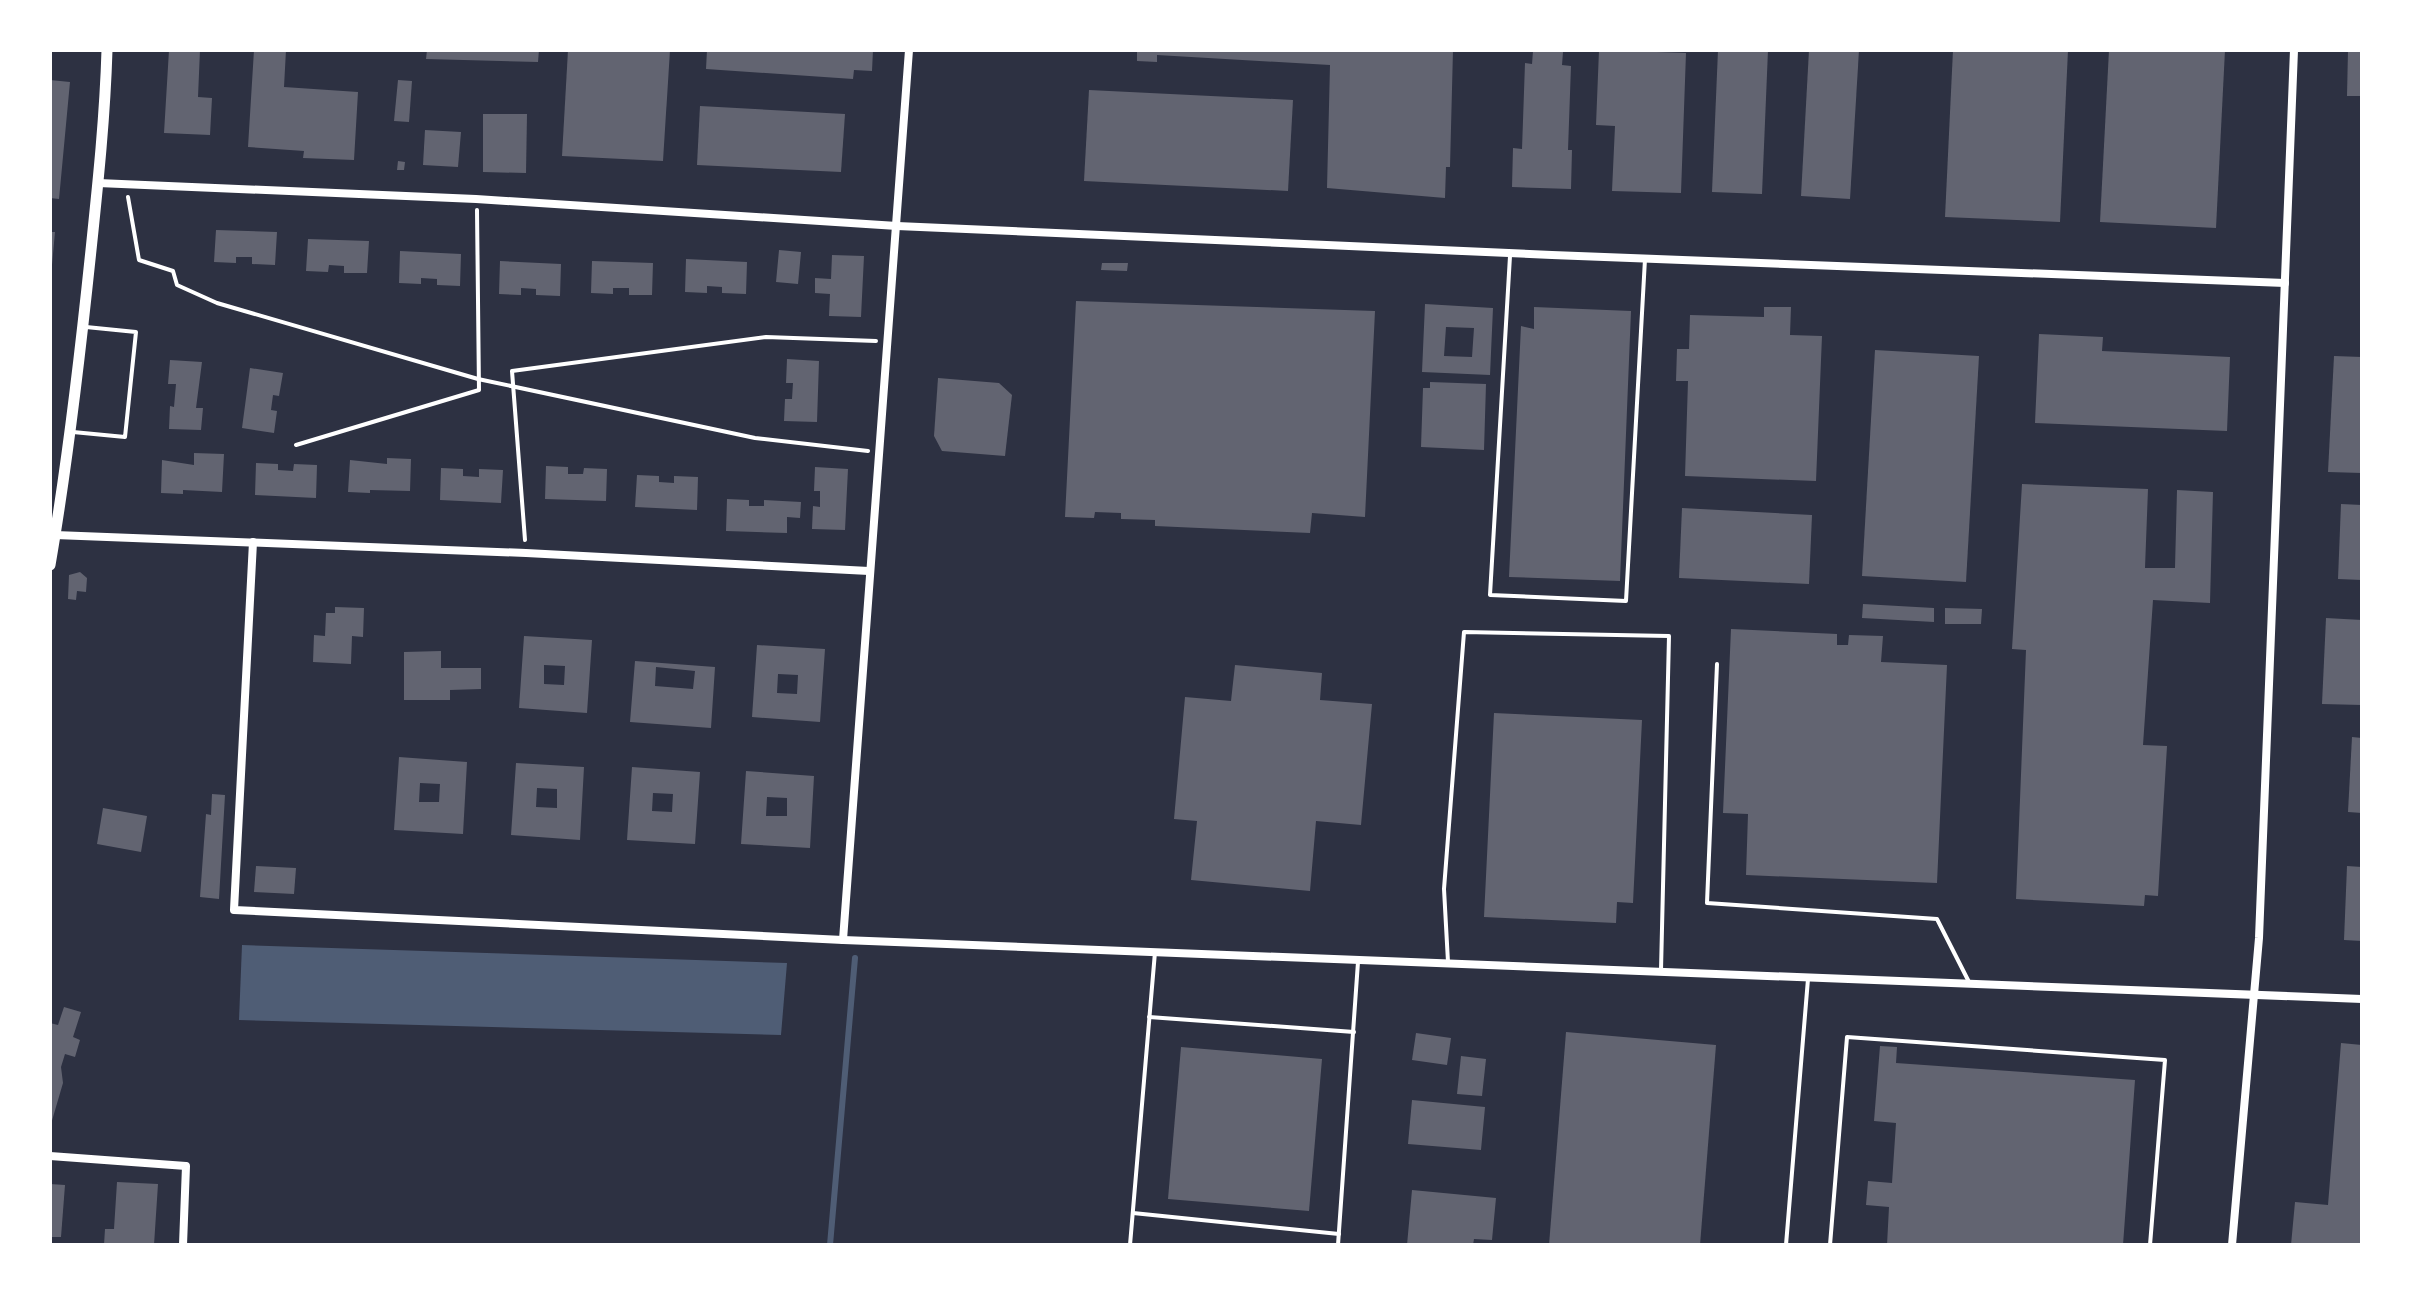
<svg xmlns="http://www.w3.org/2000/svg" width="2412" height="1295" font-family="'Varela Round',sans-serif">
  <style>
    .water { fill: #4f5d75 }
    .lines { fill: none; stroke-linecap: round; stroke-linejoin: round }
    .stream { stroke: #4f5d75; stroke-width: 6 }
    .building { fill: #626471; fill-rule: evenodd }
    .path { stroke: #fff; stroke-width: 4 }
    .service { stroke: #fff; stroke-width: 4 }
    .minor { stroke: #fff; stroke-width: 8 }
    .tertiary { stroke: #fff; stroke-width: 11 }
  </style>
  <rect width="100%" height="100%" fill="#2d3142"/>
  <polygon class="water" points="242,945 787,963 781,1035 239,1020"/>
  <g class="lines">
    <polyline class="stream" points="830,1245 855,958"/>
  </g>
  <g class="building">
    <polygon points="169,50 200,50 198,97 212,98 210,135 164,133"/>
    <polygon points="254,50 286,50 284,87 358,92 354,160 303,158 304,151 248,147"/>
    <polygon points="427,50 539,50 538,62 426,59"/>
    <polygon points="568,50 670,50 663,161 562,156"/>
    <polygon points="707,50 873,50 872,71 854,70 853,79 706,69"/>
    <polygon points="1137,50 1453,50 1450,167 1446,167 1445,198 1327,188 1330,65 1157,55 1157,62 1137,61"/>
    <polygon points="1599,50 1686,53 1681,193 1612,191 1615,126 1596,125"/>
    <polygon points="1718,50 1768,50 1762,194 1712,192"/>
    <polygon points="1809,50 1859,50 1850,199 1801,196"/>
    <polygon points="1953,50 2068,50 2060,222 1945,217"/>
    <polygon points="2109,50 2225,50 2216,228 2100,222"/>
    <polygon points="2348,50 2362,50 2362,96 2347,96"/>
    <polygon points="1533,51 1563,52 1562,65 1571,66 1568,150 1572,150 1571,189 1512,187 1513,148 1522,149 1525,63 1532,64"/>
    <polygon points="50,80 70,82 59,199 50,198"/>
    <polygon points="398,80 412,81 409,122 394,121"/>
    <polygon points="1089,90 1293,100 1288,191 1084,181"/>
    <polygon points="700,106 845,114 841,172 697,165"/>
    <polygon points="483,114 527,114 526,173 483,172"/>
    <polygon points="425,130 461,132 458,167 423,165"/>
    <polygon points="398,161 405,162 404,170 397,170"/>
    <polygon points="216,230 277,232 275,265 252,264 252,257 236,257 236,263 214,262"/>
    <polygon points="50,232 55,232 52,265 50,265"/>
    <polygon points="308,239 369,241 367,273 344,273 344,266 329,265 328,272 306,271"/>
    <polygon points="779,250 801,252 798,284 776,282"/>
    <polygon points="400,251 461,254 460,286 437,285 437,279 421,278 421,284 399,283"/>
    <polygon points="832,255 864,256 861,317 829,316 830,294 815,293 815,278 831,279"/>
    <polygon points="686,259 747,262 746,294 722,293 722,287 707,286 707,293 685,292"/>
    <polygon points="500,261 561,264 560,296 536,295 536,289 521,288 521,295 499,294"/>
    <polygon points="592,261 653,263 652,295 629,295 629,288 613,288 613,294 591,293"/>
    <polygon points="1102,263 1128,263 1127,271 1101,270"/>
    <polygon points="1076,301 1375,311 1365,517 1312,513 1310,533 1155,526 1155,520 1121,519 1121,513 1095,512 1094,518 1065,517"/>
    <path d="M 1425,304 L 1493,308 L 1490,375 L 1422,372 ZM 1446,327 L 1474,328 L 1472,357 L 1444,356 Z"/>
    <polygon points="1534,307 1631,311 1620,581 1509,577 1521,326 1534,329"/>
    <polygon points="1764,307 1791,307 1790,335 1822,336 1816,481 1685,476 1688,381 1676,381 1677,349 1689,349 1690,315 1764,317"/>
    <polygon points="2039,334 2103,337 2102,351 2230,357 2227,431 2035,423"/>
    <polygon points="1875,350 1979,356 1966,582 1862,576"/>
    <polygon points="2334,356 2362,357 2362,473 2328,472"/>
    <polygon points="787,359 819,361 817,422 784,421 785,399 792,399 793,383 786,383"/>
    <polygon points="170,360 202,362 196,408 203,408 201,430 169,429 170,406 174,407 176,384 168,384"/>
    <polygon points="250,368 283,373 279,396 273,395 271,410 277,411 274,433 242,428"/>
    <polygon points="938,378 999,383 1012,395 1005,456 942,451 934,436"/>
    <polygon points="1430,382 1486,384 1484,450 1421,447 1423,388 1430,388"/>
    <polygon points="194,453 224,454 222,492 183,490 183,494 161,493 162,460 194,465"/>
    <polygon points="387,458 411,459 410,491 370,490 370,493 348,492 350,460 387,464"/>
    <polygon points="256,463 278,464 278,470 293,471 294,464 317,465 316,498 255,495"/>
    <polygon points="546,466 568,467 568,474 583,474 584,468 607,469 606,501 545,499"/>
    <polygon points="815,467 848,469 845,530 812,529 813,506 820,507 820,491 814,491"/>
    <polygon points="441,468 463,469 463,476 479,477 479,469 503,470 501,503 440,500"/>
    <polygon points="637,475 659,476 659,482 674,483 674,476 698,477 697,510 635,507"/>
    <polygon points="2022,484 2148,489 2145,568 2175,568 2177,490 2213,492 2210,603 2153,600 2143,745 2167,746 2158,896 2145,895 2144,906 2016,899 2026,650 2012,649"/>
    <polygon points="727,499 749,500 749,506 764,506 764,500 801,502 800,518 787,517 787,533 726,531"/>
    <polygon points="2341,504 2362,505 2362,580 2338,579"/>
    <polygon points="1682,508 1812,515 1809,584 1679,578"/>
    <polygon points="80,572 87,578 86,592 77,591 76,600 68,599 69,575"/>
    <polygon points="1863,604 1934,608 1934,622 1862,618"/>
    <polygon points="335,607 364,608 363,637 352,636 351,664 313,662 314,635 325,636 326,613 335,613"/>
    <polygon points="1945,608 1982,609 1981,624 1945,624"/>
    <polygon points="2326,618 2362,620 2362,705 2322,704"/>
    <polygon points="1731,629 1837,634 1837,645 1848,645 1849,635 1883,636 1881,662 1947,665 1937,883 1746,875 1748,814 1723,813"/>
    <path d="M 524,636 L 592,640 L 587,713 L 519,708 ZM 544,665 L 565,666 L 564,685 L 544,684 Z"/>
    <path d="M 757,645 L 825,649 L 820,722 L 752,717 ZM 778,674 L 798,675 L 797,694 L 777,693 Z"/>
    <polygon points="441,651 441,668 481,668 481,689 450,690 450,700 404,700 404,652"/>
    <path d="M 635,661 L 715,667 L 711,728 L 630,722 ZM 656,667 L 695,671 L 693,689 L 655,686 Z"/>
    <polygon points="1235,665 1322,673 1320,700 1372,704 1361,825 1316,821 1310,891 1191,880 1197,821 1174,819 1185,697 1231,701"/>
    <polygon points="1494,713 1642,720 1633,903 1617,902 1616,923 1484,917"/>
    <polygon points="2352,737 2362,738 2362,813 2348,812"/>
    <path d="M 399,757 L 467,762 L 463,834 L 394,830 ZM 420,783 L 440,784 L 439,802 L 419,802 Z"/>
    <path d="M 516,763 L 584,767 L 580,840 L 511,835 ZM 537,788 L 557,789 L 557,808 L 536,807 Z"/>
    <path d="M 632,767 L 700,772 L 695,844 L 627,840 ZM 653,793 L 673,794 L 672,812 L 652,811 Z"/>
    <path d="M 746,771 L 814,776 L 810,848 L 741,844 ZM 767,797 L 787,798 L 787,816 L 766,816 Z"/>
    <polygon points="212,794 225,795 219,899 200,897 206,814 211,815"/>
    <polygon points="103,808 147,816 141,852 97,844"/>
    <polygon points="256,866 296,868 294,894 254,892"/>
    <polygon points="2347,866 2362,867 2362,941 2344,940"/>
    <polygon points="64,1007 81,1012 73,1037 80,1040 75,1057 65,1054 61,1067 63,1083 51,1124 50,1023 58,1025"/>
    <polygon points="1566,1032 1716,1045 1700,1245 1549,1245"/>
    <polygon points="1416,1033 1451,1038 1447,1065 1412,1060"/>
    <polygon points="2341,1043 2362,1045 2362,1245 2291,1245 2295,1202 2328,1205"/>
    <polygon points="1880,1046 1897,1047 1896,1063 2135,1080 2123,1245 1887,1245 1889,1207 1866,1205 1868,1181 1892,1183 1896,1123 1874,1121"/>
    <polygon points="1181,1047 1322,1059 1309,1211 1168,1199"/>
    <polygon points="1461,1056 1486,1059 1482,1096 1457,1094"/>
    <polygon points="1412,1100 1485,1107 1481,1150 1408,1144"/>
    <polygon points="117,1182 158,1184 154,1245 104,1245 105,1229 114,1229"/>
    <polygon points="50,1184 65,1185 61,1237 50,1237"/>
    <polygon points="1412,1190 1496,1198 1492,1240 1474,1239 1473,1245 1407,1245"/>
  </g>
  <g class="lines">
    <g class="path">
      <polyline points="128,197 139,260 173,271 177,285 217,303 478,379 755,438 868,451"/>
      <polyline points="296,445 479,390 477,210"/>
      <polyline points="525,540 512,371 766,337 876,341"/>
    </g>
    <g class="service">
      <polyline points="1510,256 1490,595 1626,601 1645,259"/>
      <polyline points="73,432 125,437 136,332 86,327"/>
      <polyline points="1717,664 1707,903 1937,919 1969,982"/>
      <polyline points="1448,962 1444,889 1464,632 1669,636 1661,970"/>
      <polyline points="1149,1017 1354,1032"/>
      <polyline points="1133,1213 1339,1234"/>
      <polyline points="1130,1245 1155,952"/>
      <polyline points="1338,1245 1358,962"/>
      <polyline points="1786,1245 1808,979"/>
      <polyline points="1830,1245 1847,1037 2165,1060 2150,1245"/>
    </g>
    <g class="minor">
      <polyline points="98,183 476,199 897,226 1552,255 2285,283"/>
      <polyline points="55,535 526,553 869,571"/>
      <polyline points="253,542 234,910 843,940 2362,999"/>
      <polyline points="843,940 909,50"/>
      <polyline points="50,1156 186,1166 183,1245"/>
      <polyline points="2232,1245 2259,938 2294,50"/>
    </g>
    <path class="tertiary" d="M 50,565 C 68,461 80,356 91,250 C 98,183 105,117 107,50"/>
  </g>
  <rect width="2412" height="1295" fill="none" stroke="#ffffff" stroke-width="104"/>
</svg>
